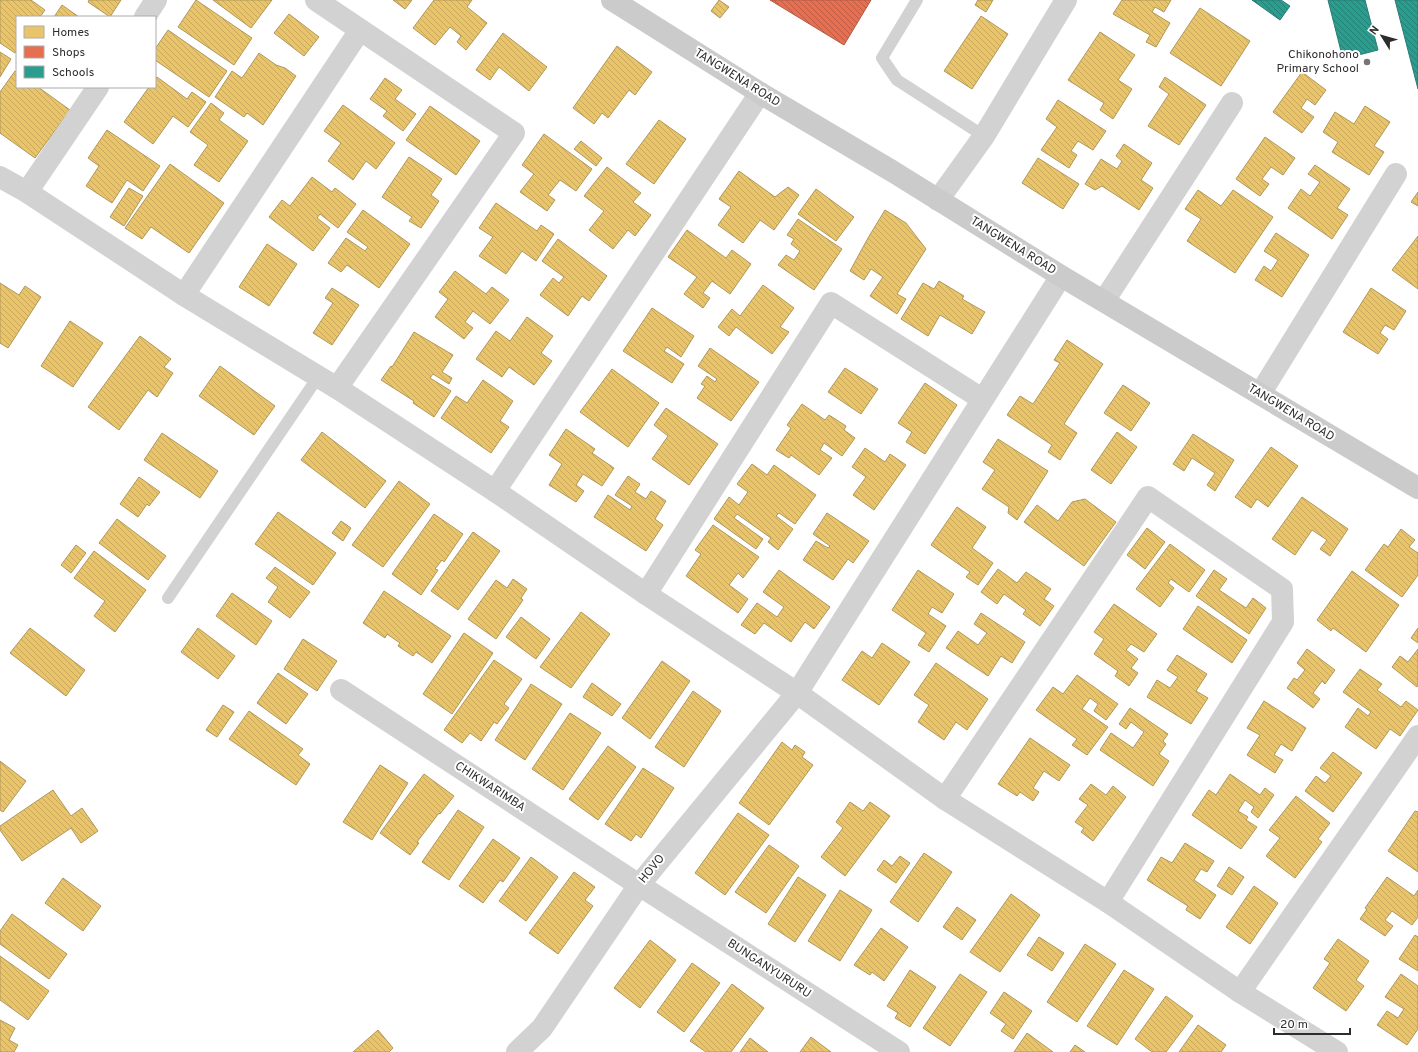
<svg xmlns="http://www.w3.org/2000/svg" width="1418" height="1052" font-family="Overpass,sans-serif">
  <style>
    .homes { fill: url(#homes-back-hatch); stroke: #b19758 }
    .shops { fill: url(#shops-back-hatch); stroke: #af5b46 }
    .schools { fill: url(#schools-back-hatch); stroke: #2b7b72 }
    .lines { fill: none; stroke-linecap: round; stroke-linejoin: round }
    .lane { stroke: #d2d2d2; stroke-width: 12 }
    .street { stroke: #d2d2d2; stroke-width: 22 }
    .secondary { stroke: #cbcbcb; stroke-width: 22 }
    .poi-dot { fill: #767676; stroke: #fff; stroke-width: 1.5 }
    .labels { text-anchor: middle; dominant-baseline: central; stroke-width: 4; stroke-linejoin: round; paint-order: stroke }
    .poi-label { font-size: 12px; fill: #2d2d2d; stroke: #fff; text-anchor: end }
    .street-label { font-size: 12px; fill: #2d2d2d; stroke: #fff }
  </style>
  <defs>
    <pattern id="homes-back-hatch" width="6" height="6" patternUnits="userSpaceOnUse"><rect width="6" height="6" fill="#e9c46a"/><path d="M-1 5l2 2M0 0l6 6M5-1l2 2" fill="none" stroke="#c8a95c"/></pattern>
    <pattern id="shops-back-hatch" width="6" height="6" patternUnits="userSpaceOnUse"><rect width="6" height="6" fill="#e76f51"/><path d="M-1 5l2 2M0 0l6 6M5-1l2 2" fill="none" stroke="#bc5c44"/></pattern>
    <pattern id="schools-back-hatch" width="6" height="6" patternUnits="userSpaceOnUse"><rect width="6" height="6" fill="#2a9d8f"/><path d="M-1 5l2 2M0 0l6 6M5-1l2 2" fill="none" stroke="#248075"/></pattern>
  </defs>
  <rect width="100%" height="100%" fill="#fff"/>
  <g class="homes">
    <polygon points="0,0 31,0 45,10 40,17 17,17 17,50 15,53 0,43"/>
    <polygon points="89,0 121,0 110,17 88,2"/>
    <polygon points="196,0 252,38 234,65 178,27"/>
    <polygon points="213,0 272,0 251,28"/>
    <polygon points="393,0 412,0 405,9"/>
    <polygon points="434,0 472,0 467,7 487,23 466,50 457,42 461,36 450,27 435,45 413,28"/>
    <polygon points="719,0 729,7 720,18 711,11"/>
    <polygon points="978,0 993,0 986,12 975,5"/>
    <polygon points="1122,0 1171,0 1164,12 1155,7 1152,12 1170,23 1156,47 1146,42 1150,35 1113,14"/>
    <polygon points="62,5 79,17 54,17"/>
    <polygon points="1200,8 1250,41 1221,86 1170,53"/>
    <polygon points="289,14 319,37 304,56 274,33"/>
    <polygon points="981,16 1008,34 972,89 944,71"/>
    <polygon points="168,30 227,71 209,97 155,60 155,49"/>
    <polygon points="1100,32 1135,55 1118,80 1132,89 1113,119 1100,110 1104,103 1068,80"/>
    <polygon points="503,33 547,67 529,91 499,67 490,80 476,70"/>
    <polygon points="617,46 652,72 635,95 629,90 608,118 602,113 594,124 573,108"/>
    <polygon points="0,52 11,59 0,77"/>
    <polygon points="259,53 276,65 285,68 296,76 263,125 247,113 244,117 215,97 232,71 242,78"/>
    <polygon points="15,71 17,72 17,87 38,87 70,110 35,158 0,133 0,92"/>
    <polygon points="1302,72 1326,90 1315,105 1307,99 1301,108 1314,117 1302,133 1273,112"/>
    <polygon points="157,77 187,99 192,92 206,102 188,127 173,116 153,144 124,122 149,87 155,87 155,79"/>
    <polygon points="1165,77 1206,105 1179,145 1148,126 1169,94 1159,87"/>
    <polygon points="385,78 402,90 395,99 416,114 403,131 383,116 387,111 370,99"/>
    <polygon points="1058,100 1106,131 1093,150 1078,141 1071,151 1077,155 1069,168 1041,150 1057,127 1046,119"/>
    <polygon points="211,103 224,113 219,120 248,141 219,182 194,165 208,145 190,132"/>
    <polygon points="343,105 395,143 376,169 366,161 353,180 328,161 341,143 324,131"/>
    <polygon points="430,106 480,141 456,175 406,140"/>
    <polygon points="1365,106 1390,122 1374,146 1384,152 1369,175 1332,152 1338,142 1323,132 1335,112 1354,124"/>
    <polygon points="659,120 686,139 654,184 626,164"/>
    <polygon points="107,130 160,166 143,191 127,180 112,203 86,186 99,166 88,158"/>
    <polygon points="544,134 592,169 576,191 560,180 548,195 555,200 547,211 520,192 534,174 522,165"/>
    <polygon points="1265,137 1295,158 1283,175 1271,167 1262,179 1269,184 1260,196 1236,179"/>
    <polygon points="581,141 602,158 596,166 574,149"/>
    <polygon points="1124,144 1152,163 1141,180 1153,188 1139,210 1102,186 1095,190 1085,184 1101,159 1117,169 1122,161 1116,156"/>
    <polygon points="409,157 442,179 431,195 439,201 421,228 409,221 412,217 382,197"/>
    <polygon points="1038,158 1079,184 1063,209 1022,183"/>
    <polygon points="170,164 224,203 189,253 151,227 142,239 125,228"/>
    <polygon points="1315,165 1350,189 1337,208 1348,215 1332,239 1288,208 1301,189 1310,196 1320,182 1308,174"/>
    <polygon points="607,167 641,193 633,202 651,215 635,236 628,230 613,249 589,230 604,211 584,196"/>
    <polygon points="739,171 775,197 788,187 799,195 774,230 760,220 743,243 718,225 731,207 719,199"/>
    <polygon points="312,177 332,192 335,188 356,204 338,228 320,214 317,218 330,228 313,251 269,217 282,200 290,206"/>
    <polygon points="129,188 143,196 124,226 110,217"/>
    <polygon points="816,189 854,217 836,241 798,214"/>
    <polygon points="1198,190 1221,206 1233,190 1273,217 1235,273 1187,241 1201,219 1185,209"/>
    <polygon points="1418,192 1418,206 1411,202"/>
    <polygon points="496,203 537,231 541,225 554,234 536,261 522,251 506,274 479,256 493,237 479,228"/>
    <polygon points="363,210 410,244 379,288 347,265 341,272 328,263 346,238 365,251 368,247 347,232"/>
    <polygon points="885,210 906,223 926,249 897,294 906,299 897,314 870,296 883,277 871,269 864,280 850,271 868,238"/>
    <polygon points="798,219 842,249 814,290 778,265 786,255 794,260 800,251 791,244 794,239 787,235"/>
    <polygon points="687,230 726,258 732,250 751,264 730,294 712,281 703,293 710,298 703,308 684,294 697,277 668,257"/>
    <polygon points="1276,233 1309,255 1282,297 1255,280 1264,266 1271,271 1278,260 1264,251"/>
    <polygon points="1418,236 1418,289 1392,270"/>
    <polygon points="558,239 607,276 589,301 582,296 568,316 540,295 553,278 559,283 564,277 542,261"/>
    <polygon points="267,244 297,264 269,306 239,287"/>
    <polygon points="455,271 486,294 492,287 509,300 490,324 473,311 465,322 473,328 464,339 435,317 448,299 439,292"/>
    <polygon points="939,281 964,296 962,299 985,312 972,334 940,315 928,336 901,319 923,283 934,289"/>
    <polygon points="0,283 19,295 25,286 41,297 8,348 0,343"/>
    <polygon points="763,285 794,308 780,327 789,332 772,354 736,327 729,336 718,327 732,309 740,316"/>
    <polygon points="332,288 359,305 332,345 313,333 333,303 325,298"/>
    <polygon points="1371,288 1406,311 1394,330 1385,325 1380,333 1388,339 1378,354 1343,332"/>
    <polygon points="652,308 694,336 681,357 667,347 664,351 684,364 672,383 623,351"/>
    <polygon points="527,317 553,336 541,353 552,361 534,385 509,367 502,377 476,359 496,331 510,341"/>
    <polygon points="70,321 103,343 73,387 41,366"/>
    <polygon points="414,332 453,355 442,372 452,378 449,384 433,374 430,378 451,391 434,417 413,403 414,401 381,380 391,366 392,367"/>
    <polygon points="140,336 171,359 164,367 173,373 157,397 148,390 119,430 88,407"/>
    <polygon points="1067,340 1103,364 1064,424 1077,433 1060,460 1048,452 1052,445 1007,415 1020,396 1033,404 1060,363 1054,360"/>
    <polygon points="710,348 759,382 731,421 697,398 705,386 701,384 707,376 715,382 717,379 698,366"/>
    <polygon points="220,366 275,406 254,435 199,396"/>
    <polygon points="845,368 878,389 861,414 828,392"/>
    <polygon points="612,369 659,403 628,447 580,412"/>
    <polygon points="483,380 513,401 500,421 509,427 491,453 441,418 456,396 467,403"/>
    <polygon points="925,383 957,405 925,454 906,442 912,432 898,423"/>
    <polygon points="1123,385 1150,403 1131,431 1104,413"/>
    <polygon points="802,404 825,420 829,415 846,426 844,430 855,438 842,456 824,443 820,450 832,458 819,475 791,455 789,458 776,450 791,428 787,425"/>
    <polygon points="666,408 718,444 689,485 652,459 668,436 654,425"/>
    <polygon points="566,429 595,449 592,453 614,468 602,486 583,474 576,485 584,491 576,502 549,485 562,464 549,455"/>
    <polygon points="322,432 386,481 365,508 301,460"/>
    <polygon points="1117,432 1137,447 1111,484 1091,470"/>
    <polygon points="162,433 218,471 200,498 144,460"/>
    <polygon points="1193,434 1234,460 1215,491 1207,485 1215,473 1192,458 1184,471 1173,464"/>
    <polygon points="998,439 1048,471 1017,520 1008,513 1009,507 982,489 995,470 983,462"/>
    <polygon points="1271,447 1298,466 1268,507 1257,499 1251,508 1235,497"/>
    <polygon points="865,448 885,462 890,454 906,465 874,510 853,495 866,477 852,467"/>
    <polygon points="752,464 767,475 774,465 816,495 795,524 779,513 776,516 793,529 778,550 768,542 771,538 737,514 734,518 763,539 756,549 714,519 729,497 739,505 748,492 737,484"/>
    <polygon points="628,476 640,484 635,492 646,499 651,491 666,501 655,519 663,525 646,551 594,517 608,495 630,510 632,506 615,495"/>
    <polygon points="139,477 160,492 149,506 147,504 138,517 120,504"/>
    <polygon points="399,481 430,504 383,567 352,545"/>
    <polygon points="1302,497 1348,529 1330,556 1320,549 1327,540 1312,530 1295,555 1272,539"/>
    <polygon points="1085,499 1116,522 1084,566 1024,522 1037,505 1058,521 1072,502"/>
    <polygon points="957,507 986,527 972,548 993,563 978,585 966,577 970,572 931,545"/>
    <polygon points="278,512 336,553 313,585 255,544"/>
    <polygon points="827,513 869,541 853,563 848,559 833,580 803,560 816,541 828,548 830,546 813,534"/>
    <polygon points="434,514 463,534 444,562 442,560 435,569 438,570 421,595 392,574"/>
    <polygon points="117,519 166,556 148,580 99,543"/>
    <polygon points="341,521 351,528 343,541 332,533"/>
    <polygon points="713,525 759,557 743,578 738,573 729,585 748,599 738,613 686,576 701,554 695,550"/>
    <polygon points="1147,528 1165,542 1145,569 1127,555"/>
    <polygon points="1401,529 1415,540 1409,547 1418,553 1418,575 1402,597 1365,570 1384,544 1388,547"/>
    <polygon points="473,532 500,551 458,610 431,591"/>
    <polygon points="1170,544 1205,570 1189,592 1171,579 1168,583 1174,588 1160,607 1136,589"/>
    <polygon points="76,545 86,553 71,573 61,565"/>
    <polygon points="94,551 146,590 115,632 94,616 105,601 74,578"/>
    <polygon points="275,567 310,592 290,618 268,602 278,587 266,578"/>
    <polygon points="998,569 1017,583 1026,572 1051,589 1044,599 1054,606 1040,626 1023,614 1026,610 1004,594 997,604 981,592"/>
    <polygon points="779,570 830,607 814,629 805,622 791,642 764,623 755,634 741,625 757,603 777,617 784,607 763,592"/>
    <polygon points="918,570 954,594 942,613 932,607 928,614 946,626 929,652 918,645 926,633 892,610"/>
    <polygon points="1214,570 1227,579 1219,590 1246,608 1253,598 1266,608 1249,634 1196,596"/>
    <polygon points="1352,571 1399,605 1366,652 1333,628 1331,631 1317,620"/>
    <polygon points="513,579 527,589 521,598 523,600 496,639 468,619 496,580 507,588"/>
    <polygon points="384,591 451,636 432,663 416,652 413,656 398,646 400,643 387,634 385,638 363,623"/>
    <polygon points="232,593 272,621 256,645 216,616"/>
    <polygon points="1114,604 1157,634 1144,652 1131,644 1126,650 1138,659 1131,668 1138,673 1129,686 1115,676 1118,671 1094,654 1104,639 1094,632"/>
    <polygon points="1198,606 1247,640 1232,663 1183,629"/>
    <polygon points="581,612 610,634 571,688 540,667"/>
    <polygon points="981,613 1025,642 1012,663 1001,656 988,676 946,648 958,631 978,645 987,633 974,624"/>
    <polygon points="521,617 550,639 536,659 506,637"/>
    <polygon points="30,628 85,670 66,696 10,653"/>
    <polygon points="198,628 235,656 218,679 181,652"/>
    <polygon points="1418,628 1418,643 1411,638"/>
    <polygon points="464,633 493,653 452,714 423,694"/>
    <polygon points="303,639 337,661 317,691 284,669"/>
    <polygon points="882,643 910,662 879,705 842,680 862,651 872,658"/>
    <polygon points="1307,649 1335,670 1325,684 1322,681 1313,693 1320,699 1313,708 1287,688 1294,678 1297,680 1305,670 1297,663"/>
    <polygon points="1418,649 1418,685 1417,687 1392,667 1400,656 1408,662"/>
    <polygon points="1177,655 1207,674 1196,691 1208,698 1191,724 1147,697 1157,680 1170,688 1178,677 1167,670"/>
    <polygon points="494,660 522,679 504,704 509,708 497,724 494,722 481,741 470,733 462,743 444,730"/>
    <polygon points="662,661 690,681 650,739 622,718"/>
    <polygon points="936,663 988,699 967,730 956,722 944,740 918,722 929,705 914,695"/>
    <polygon points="1360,669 1382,684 1377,690 1401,707 1406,701 1418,710 1400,736 1390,729 1376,749 1345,727 1358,708 1368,716 1371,712 1343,692"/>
    <polygon points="278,673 308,694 286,724 257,703"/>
    <polygon points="1077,675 1118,704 1106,720 1094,711 1098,704 1090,698 1082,709 1108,727 1087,755 1072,745 1077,739 1036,710 1053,687 1063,694"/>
    <polygon points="592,683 621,704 612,716 583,697"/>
    <polygon points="531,684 562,704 525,760 495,740"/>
    <polygon points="693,691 721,711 684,767 655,747"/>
    <polygon points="1264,701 1306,728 1292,751 1281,744 1274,755 1283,760 1275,773 1247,755 1260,735 1247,728"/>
    <polygon points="223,705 234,712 217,737 206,730"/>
    <polygon points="1130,708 1168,734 1163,741 1166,744 1159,754 1169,761 1153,786 1100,750 1111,733 1133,748 1144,732 1131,722 1126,729 1119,724"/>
    <polygon points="249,711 303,749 298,755 310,764 296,785 229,739"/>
    <polygon points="570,713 601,733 563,790 532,769"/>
    <polygon points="1030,738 1070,765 1059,781 1044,771 1033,788 1039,792 1033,801 1020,792 1017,796 998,784"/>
    <polygon points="782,742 792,750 795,745 805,752 802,757 813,765 769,825 739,803"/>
    <polygon points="608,746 636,767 598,820 569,799"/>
    <polygon points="1333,752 1362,773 1333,812 1305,791 1316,776 1325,783 1331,776 1320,768"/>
    <polygon points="0,761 26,781 3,812 0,810"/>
    <polygon points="380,765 408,783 372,840 343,822"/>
    <polygon points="643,768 674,788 641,838 636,834 631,841 605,824"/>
    <polygon points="424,774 454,796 440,814 439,813 417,842 419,843 410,855 380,833"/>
    <polygon points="1230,774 1260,795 1265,788 1274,795 1258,818 1251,812 1254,807 1245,800 1238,811 1248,817 1246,820 1257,827 1241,849 1192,815 1209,790 1216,795"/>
    <polygon points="1091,784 1106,795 1113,786 1126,797 1093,841 1081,832 1084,828 1075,822 1088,805 1079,799"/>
    <polygon points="53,790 71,816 82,808 98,831 81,843 71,828 22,861 0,830 0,826"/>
    <polygon points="1296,796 1330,823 1318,839 1322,842 1295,878 1266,856 1280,838 1269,830"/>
    <polygon points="850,802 863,811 870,802 890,816 845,876 821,857 843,828 836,822"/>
    <polygon points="458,810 484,827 449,880 422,862"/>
    <polygon points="1415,811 1418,812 1418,872 1388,851"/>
    <polygon points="738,813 769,835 725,895 695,873"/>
    <polygon points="493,839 520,858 503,882 500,880 483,903 459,886"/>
    <polygon points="1185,843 1214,861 1207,872 1201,869 1194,880 1216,895 1200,919 1186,910 1188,906 1147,880 1161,857 1172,863"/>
    <polygon points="769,845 799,866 766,913 735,892"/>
    <polygon points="924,853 952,872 918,922 890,902"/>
    <polygon points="900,856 910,863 896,883 877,870 884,860 892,866"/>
    <polygon points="531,857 558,877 526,921 499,901"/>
    <polygon points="1229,867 1244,877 1232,895 1217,886"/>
    <polygon points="574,872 595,887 585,900 593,906 558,954 529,933"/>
    <polygon points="798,877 826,895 795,942 768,924"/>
    <polygon points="1387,877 1414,896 1418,890 1418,917 1412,925 1392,911 1385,920 1393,926 1385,936 1360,919 1367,909 1365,908"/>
    <polygon points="63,878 101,906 83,931 45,903"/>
    <polygon points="1254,886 1278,903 1250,944 1226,927"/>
    <polygon points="840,890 872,910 840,961 808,941"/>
    <polygon points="1011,894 1040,915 1000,972 970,952"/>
    <polygon points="957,907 976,920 962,940 943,927"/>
    <polygon points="12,914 67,954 49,979 0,944 0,931"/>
    <polygon points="881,928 908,947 884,981 872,972 870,975 854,965"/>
    <polygon points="1415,935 1418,937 1418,971 1399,959"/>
    <polygon points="1039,937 1064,953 1052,971 1027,955"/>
    <polygon points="1338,939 1369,961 1356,980 1364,986 1346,1011 1313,988 1330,963 1324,959"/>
    <polygon points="650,940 676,960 640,1008 614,988"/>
    <polygon points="1085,944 1116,964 1077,1022 1047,1002"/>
    <polygon points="0,956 49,991 28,1020 0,1000"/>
    <polygon points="692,963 720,983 684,1032 657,1012"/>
    <polygon points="910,970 936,987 910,1027 895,1018 898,1013 887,1006"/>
    <polygon points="1124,970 1154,989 1117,1045 1087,1026"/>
    <polygon points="960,974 987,992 950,1046 923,1028"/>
    <polygon points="1401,974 1418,986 1418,1029 1407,1045 1377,1025 1387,1011 1398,1018 1404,1009 1385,997"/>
    <polygon points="732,984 764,1008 731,1052 706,1052 690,1041"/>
    <polygon points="1004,992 1032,1011 1013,1039 1001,1031 1006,1024 990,1013"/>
    <polygon points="1166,996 1193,1016 1166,1052 1152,1052 1135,1039"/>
    <polygon points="0,1020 15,1028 9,1040 18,1045 14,1052 0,1052"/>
    <polygon points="1198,1025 1226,1045 1221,1052 1179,1052"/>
    <polygon points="378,1030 393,1048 389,1052 353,1052"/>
    <polygon points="1027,1033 1053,1052 1014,1052"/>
    <polygon points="811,1037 831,1052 800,1052"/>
    <polygon points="750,1038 768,1052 740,1052"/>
    <polygon points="1075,1045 1085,1052 1070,1052"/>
  </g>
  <polygon class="shops" points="770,0 871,0 844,45"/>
  <g class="schools">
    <polygon points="1252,0 1281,0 1290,6 1280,20"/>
    <polygon points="1328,0 1365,0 1378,50 1343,59"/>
    <polygon points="1395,0 1418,0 1418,89"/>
  </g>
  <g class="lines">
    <g class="lane">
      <polyline points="917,0 882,58 897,80 984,136"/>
      <polyline points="168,598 318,377"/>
    </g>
    <g class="street">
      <polyline points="316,0 514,133 337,388"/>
      <polyline points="145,17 156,0"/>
      <polyline points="0,177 27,192 184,295 337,388 495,491 646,594 797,693 945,799 1108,902 1240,992 1337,1052"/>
      <polyline points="27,192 98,87"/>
      <polyline points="938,200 984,136 1066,0"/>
      <polyline points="184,295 360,30"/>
      <polyline points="1104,301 1232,103"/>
      <polyline points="1260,394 1396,174"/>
      <polyline points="495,491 760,93"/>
      <polyline points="646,594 831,303 982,399"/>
      <polyline points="341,690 639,885 899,1052"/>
      <polyline points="945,799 1148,497 1282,589 1283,622 1108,902"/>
      <polyline points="1240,992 1418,736"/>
      <polyline points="517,1052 542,1028 639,885 797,693 1061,276"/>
    </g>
    <polyline class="secondary" points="612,0 760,93 892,171 1061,276 1418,488"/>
  </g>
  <circle class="poi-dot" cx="1367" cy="62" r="4"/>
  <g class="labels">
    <g class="poi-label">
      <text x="1359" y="55">Chikonohono<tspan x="1359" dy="14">Primary School</tspan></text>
    </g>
    <g class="street-label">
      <text transform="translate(737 78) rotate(32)">TANGWENA ROAD</text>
      <text transform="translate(1013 246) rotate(32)">TANGWENA ROAD</text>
      <text transform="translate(1291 413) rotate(31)">TANGWENA ROAD</text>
      <text transform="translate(490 787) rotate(33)">CHIKWARIMBA</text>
      <text transform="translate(652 869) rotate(-51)">HOVO</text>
      <text transform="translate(769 969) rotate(33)">BUNGANYURURU</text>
    </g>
  </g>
  <rect x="16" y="16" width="140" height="72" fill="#ffffff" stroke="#ababab"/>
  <rect x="24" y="26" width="20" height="12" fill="#e9c46a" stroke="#ababab"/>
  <text x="52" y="36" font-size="12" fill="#2d2d2d">Homes</text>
  <rect x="24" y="46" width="20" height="12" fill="#e76f51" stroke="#ababab"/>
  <text x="52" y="56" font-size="12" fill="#2d2d2d">Shops</text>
  <rect x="24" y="66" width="20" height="12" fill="#2a9d8f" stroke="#ababab"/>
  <text x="52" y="76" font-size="12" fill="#2d2d2d">Schools</text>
  <g transform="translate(1382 36) rotate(307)" stroke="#ffffff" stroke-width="3" paint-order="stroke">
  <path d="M0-3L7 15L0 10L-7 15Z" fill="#2d2d2d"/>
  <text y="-6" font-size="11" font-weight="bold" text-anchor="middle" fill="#2d2d2d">N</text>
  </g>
  <path d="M1274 1028v6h76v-6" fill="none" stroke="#2d2d2d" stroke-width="2"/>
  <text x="1280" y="1028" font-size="12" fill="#2d2d2d" stroke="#ffffff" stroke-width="3" paint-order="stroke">20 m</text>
</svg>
